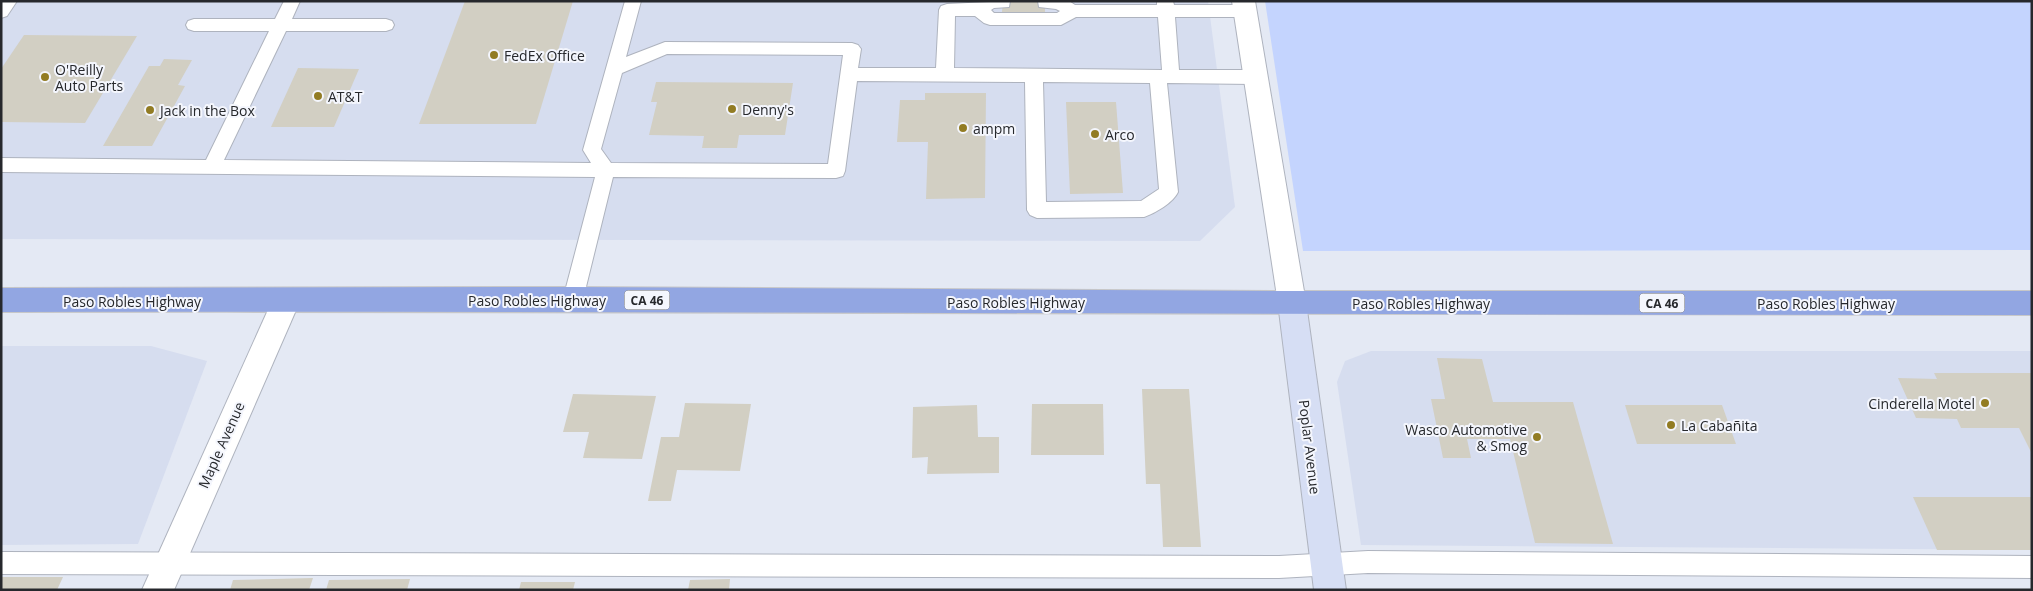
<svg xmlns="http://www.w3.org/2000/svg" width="2033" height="591" font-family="'Open Sans',sans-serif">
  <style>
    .built { fill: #d6ddef }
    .green { fill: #c4d4fe }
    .building { fill: #d2cfc3 }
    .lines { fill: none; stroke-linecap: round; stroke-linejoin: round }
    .service-casing { stroke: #aeb3be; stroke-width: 2 }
    .minor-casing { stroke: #aeb3be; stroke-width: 2 }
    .secondary-casing { stroke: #aeb3be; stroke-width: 2 }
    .trunk-casing { stroke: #c7c7c8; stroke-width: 2 }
    .service { fill: #fff; fill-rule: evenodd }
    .minor { fill: #fff; fill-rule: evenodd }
    .secondary { fill: #d6def4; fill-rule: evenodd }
    .trunk { fill: #92a6e2; fill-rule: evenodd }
    .poi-dot { fill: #927c23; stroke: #f4f6fd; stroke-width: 2 }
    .labels { text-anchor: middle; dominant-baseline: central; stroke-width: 4; stroke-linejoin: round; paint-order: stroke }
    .shield { fill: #f4f6fd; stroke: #64666b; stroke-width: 1 }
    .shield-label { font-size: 12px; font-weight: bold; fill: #26282c }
    .poi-label { font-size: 14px; fill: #26282c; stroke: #f4f6fd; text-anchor: start }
    .street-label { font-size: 14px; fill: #26282c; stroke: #f4f6fd }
  </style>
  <rect width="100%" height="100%" fill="#e4e9f4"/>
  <g class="built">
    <polygon points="1,1 1208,1 1235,207 1200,241 1,239"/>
    <polygon points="1,346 151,346 207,361 138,544 1,545"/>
    <polygon points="1371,351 2032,351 2032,550 1361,545 1337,382 1345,361"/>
  </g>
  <polygon class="green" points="1265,1 2032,1 2032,250 1303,251"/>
  <g class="building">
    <polygon points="465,1 573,1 536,124 419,124"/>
    <polygon points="1003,1 1045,1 1045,13 1002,12"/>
    <polygon points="24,35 137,36 85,123 1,122 1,69"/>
    <polygon points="164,59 192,60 178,85 185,86 152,146 103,146 149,66 160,66"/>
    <polygon points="298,68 359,69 334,127 271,127"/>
    <polygon points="656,82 793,83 785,135 739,135 737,148 702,148 704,136 649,135 657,102 651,102"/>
    <polygon points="925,93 986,93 985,198 926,199 928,142 897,142 900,100 925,100"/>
    <polygon points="1066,102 1116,102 1123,193 1070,194"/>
    <polygon points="1437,358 1482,359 1493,402 1573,402 1613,544 1535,543 1510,439 1467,439 1471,458 1443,458 1431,399 1445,399"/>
    <polygon points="1934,373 2032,373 2032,454 2019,428 1961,428 1957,419 1916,418 1898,378 1937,379"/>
    <polygon points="1142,389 1189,389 1201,547 1163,547 1160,484 1146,484"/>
    <polygon points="573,394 656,396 642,459 583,458 589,432 563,432"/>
    <polygon points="685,403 751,404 740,471 677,470 671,501 648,501 661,437 679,437"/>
    <polygon points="1032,404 1103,404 1104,455 1031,455"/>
    <polygon points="977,405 978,437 999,437 999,473 927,474 928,457 912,458 913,407"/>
    <polygon points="1625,405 1722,405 1736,444 1637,444"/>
    <polygon points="1913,497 2032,497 2032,550 1937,550"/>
    <polygon points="1,577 63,577 57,590 1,590"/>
    <polygon points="313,578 309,590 230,590 233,580"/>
    <polygon points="410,579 407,590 326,590 329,580"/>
    <polygon points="730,579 729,590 688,590 690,580"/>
    <polygon points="521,582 575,582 573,590 519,590"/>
  </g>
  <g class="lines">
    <defs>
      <g id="service">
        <polygon points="1,1 17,1 7,16 1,18"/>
        <path d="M 284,1 L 300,1 L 292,19 L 386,19 L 392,21 L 394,25 L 392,29 L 386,31 L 286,31 L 224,160 L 591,163 L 583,150 L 625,1 L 641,1 L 626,57 L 665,42 L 852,43 L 858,45 L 861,49 L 858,68 L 936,68 L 939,10 L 941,6 L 947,4 L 1010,1 L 1009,7 L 994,8 L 991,10 L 994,13 L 1057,13 L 1060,11 L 1056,9 L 1039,7 L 1038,1 L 1069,1 L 1075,5 L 1157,5 L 1157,1 L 1173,1 L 1174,5 L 1245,5 L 1251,7 L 1253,11 L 1251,15 L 1245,17 L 1175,17 L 1179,70 L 1254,70 L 1260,72 L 1263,77 L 1260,82 L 1254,84 L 1167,83 L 1178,192 C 1173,203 1155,213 1144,217 L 1037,218 L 1030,215 L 1027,210 L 1025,82 L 857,81 L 845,171 L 843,176 L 836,178 L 613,177 L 583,299 L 580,305 L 573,308 L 566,305 L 563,299 L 595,177 L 1,172 L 1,158 L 206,160 L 269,31 L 194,31 L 188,29 L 186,25 L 188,21 L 194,19 L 275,19 ZM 955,16 L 975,16 L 984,23 L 990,25 L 1061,25 L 1076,17 L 1158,17 L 1162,70 L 954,68 ZM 667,54 L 843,55 L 828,164 L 611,163 L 601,149 L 622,73 ZM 1043,82 L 1150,83 L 1159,189 L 1141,201 L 1046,202 Z"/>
        <polygon points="1368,551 2032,556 2032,578 1368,573 1279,578 1,574 1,552 1279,556"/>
      </g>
      <g id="minor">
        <polygon points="1232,1 1255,1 1306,303 1302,311 1292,315 1282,311 1278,303"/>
        <polygon points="286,289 296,293 300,301 174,590 142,590 272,301 276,293"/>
      </g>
      <polygon id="secondary" points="1292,291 1302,295 1306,303 1346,590 1314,590 1278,303 1282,295"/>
      <path id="trunk" d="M 573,287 L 1292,291 L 2032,291 L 2032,315 C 1355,315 678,311 1,312 L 1,288 Z"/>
    </defs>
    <use href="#service" class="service-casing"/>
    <use href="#minor" class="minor-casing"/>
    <use href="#secondary" class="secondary-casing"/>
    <use href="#trunk" class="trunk-casing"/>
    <use href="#service" class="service"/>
    <use href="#minor" class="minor"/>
    <use href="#secondary" class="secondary"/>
    <use href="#trunk" class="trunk"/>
  </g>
  <g class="poi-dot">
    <circle cx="494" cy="55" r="5"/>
    <circle cx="45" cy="77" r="5"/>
    <circle cx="318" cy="96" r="5"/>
    <circle cx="732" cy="109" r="5"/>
    <circle cx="150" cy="110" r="5"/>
    <circle cx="963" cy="128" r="5"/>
    <circle cx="1095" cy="134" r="5"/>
    <circle cx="1985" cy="403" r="5"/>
    <circle cx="1671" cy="425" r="5"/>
    <circle cx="1537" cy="437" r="5"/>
  </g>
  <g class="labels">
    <g class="shield">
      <rect x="624.5" y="290.5" width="45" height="19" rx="4"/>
      <rect x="1639.5" y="293.5" width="45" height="19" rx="4"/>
    </g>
    <g class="shield-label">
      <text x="647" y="300">CA 46</text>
      <text x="1662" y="303">CA 46</text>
    </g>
    <g class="poi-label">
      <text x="504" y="55">FedEx Office</text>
      <text x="55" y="69">O'Reilly<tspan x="55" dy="16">Auto Parts</tspan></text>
      <text x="328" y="96">AT&amp;T</text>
      <text x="742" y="109">Denny's</text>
      <text x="160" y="110">Jack in the Box</text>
      <text x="973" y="128">ampm</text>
      <text x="1105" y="134">Arco</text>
      <text x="1975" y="403" text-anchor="end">Cinderella Motel</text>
      <text x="1681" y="425">La Cabañita</text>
      <text x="1527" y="429" text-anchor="end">Wasco Automotive<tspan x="1527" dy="16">&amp; Smog</tspan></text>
    </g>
    <g class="street-label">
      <text x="537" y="300">Paso Robles Highway</text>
      <text x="132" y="301">Paso Robles Highway</text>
      <text x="1016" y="302">Paso Robles Highway</text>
      <text x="1421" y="303">Paso Robles Highway</text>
      <text x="1826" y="303">Paso Robles Highway</text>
      <text transform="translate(221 445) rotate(-66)">Maple Avenue</text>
      <text transform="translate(1310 447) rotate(83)">Poplar Avenue</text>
    </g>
  </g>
  <rect width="2033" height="591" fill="none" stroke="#26282c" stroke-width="5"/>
</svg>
